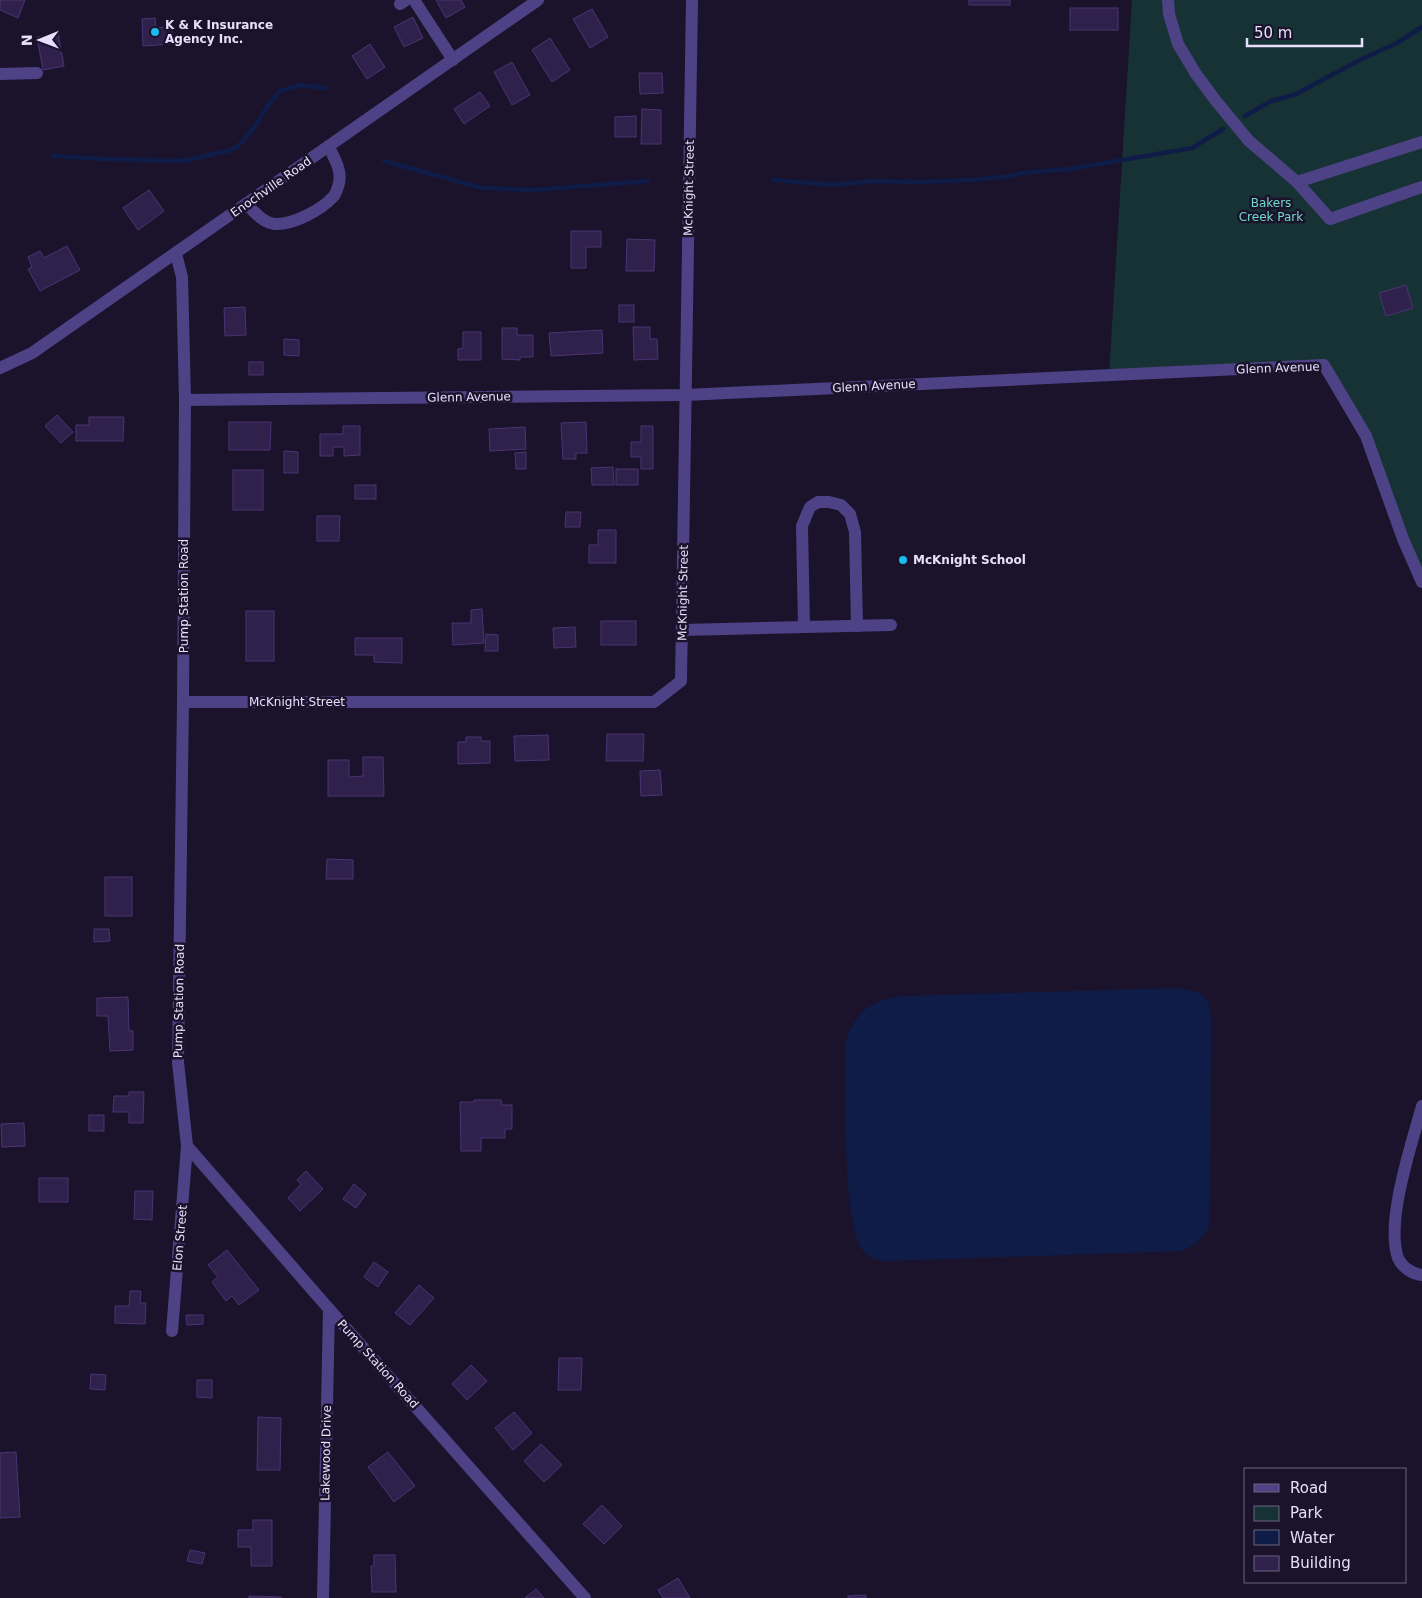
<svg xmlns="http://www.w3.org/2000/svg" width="1422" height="1598" font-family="'DejaVu Sans',sans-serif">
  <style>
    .green { fill: #173234 }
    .water { fill: #0f1c48 }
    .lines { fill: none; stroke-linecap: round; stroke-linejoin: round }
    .stream { stroke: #0f1c48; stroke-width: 4.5 }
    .building { fill: #2f214b; stroke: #4a3475 }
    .minor { stroke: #4d4286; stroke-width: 12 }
    .poi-dot { fill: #19bdef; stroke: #1a132b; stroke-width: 2 }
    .labels { text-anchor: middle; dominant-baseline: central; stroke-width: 5; stroke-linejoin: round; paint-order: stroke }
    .poi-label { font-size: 12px; font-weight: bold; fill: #e7dffd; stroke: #1a132b; text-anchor: start }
    .street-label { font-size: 12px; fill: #e7dffd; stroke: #1a132b }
    .park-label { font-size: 12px; fill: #6fdacd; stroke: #1a132b }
  </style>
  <rect width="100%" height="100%" fill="#1a132b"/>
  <polygon class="green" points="1132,0 1422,0 1422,582 1366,436 1324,366 1109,375"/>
  <path class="water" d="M 1178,988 L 1199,993 L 1208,1000 L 1211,1017 L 1210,1223 C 1206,1237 1195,1244 1183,1251 L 888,1261 C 879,1260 871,1260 864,1252 C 842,1229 845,1079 845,1042 C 857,1010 870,1001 903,996 Z"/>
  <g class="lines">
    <g class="stream">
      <polyline points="1245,116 1271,101 1294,95 1360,60 1397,43 1422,27"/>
      <polyline points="53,156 104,159 183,161 228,151 238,146 254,128 267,107 280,91 300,85 325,88"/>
      <polyline points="384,161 482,188 533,190 648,181"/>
      <polyline points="774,180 833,185 873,181 918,182 973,180 1011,176 1022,173 1070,169 1192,148 1223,129"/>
    </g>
  </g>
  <g class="building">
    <polygon points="0,0 25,0 18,18 0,10"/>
    <polygon points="436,0 461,0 465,7 446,18"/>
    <rect x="969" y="0" width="41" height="5"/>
    <rect x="1070" y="8" width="48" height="22"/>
    <polygon points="592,9 608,37 590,48 573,19"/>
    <polygon points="413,17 423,38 404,47 394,27"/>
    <polygon points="155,18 156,28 172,26 173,44 143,46 142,19"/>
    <polygon points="58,33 64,66 43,70 37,37"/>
    <polygon points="550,38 570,70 552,82 532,50"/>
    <polygon points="370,44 385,67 367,79 352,56"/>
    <polygon points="512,62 530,95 512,105 494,72"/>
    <polygon points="639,73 662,73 663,93 640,94"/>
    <polygon points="480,92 490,106 464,124 454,109"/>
    <polygon points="642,109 661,110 661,144 641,144"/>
    <polygon points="636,116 636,137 615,137 615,117"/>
    <polygon points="149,190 164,211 138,230 123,208"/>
    <polygon points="571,231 601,231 601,247 586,247 586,268 571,268"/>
    <polygon points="627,239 655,240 654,271 626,271"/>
    <polygon points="67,246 80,270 40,291 28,269 32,267 28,257 40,251 44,258"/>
    <polygon points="1406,285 1413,308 1386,316 1379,293"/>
    <rect x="619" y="305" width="15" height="17"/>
    <polygon points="245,307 246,335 225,336 224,308"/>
    <polygon points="633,327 650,327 650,339 657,339 658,359 634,360"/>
    <polygon points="502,328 517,328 517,335 533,335 533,357 520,357 520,360 502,359"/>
    <polygon points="602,330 603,353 551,356 549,333"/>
    <polygon points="463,332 481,332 481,360 458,360 458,349 463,348"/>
    <polygon points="284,339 299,340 299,356 284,355"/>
    <rect x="249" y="362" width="14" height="13"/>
    <polygon points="57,415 73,432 61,443 45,426"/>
    <polygon points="89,417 124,417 123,441 76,441 76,425 89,425"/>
    <polygon points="229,422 271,422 270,450 229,450"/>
    <polygon points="586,422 587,453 576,453 576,459 563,459 561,423"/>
    <polygon points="343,426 360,426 360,455 344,456 344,447 333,447 333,456 320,456 320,434 343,434"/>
    <polygon points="641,426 653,426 653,469 641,469 641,457 631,457 631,442 641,442"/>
    <polygon points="525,427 526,449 490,451 489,429"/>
    <polygon points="284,451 298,452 298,473 284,473"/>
    <polygon points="526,452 526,469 516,469 515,453"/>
    <polygon points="613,467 614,485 592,485 591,468"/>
    <rect x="616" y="469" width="22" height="16"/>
    <rect x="233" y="470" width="30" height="40"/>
    <rect x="355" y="485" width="21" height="14"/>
    <polygon points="566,512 581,512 580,527 565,527"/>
    <polygon points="317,516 340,516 339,541 317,541"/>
    <polygon points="598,530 616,530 616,563 589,563 589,545 598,545"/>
    <polygon points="482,609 484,643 453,645 452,623 471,623 471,610"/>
    <rect x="246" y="611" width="28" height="50"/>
    <rect x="601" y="621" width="35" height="24"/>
    <polygon points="575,627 576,647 554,648 553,628"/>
    <polygon points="486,634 498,635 498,651 485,651"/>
    <polygon points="355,638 402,638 402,663 374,662 374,655 355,655"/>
    <polygon points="607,734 644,734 643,761 606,761"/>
    <polygon points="548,735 549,760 515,761 514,736"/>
    <polygon points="466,737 481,737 481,741 490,741 490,763 458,764 458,742 466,742"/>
    <polygon points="363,757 383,757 384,796 328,796 328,760 349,760 349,777 363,776"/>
    <polygon points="660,770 662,795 641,796 640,771"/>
    <polygon points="327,859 353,860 353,879 326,879"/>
    <rect x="105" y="877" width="27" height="39"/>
    <polygon points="94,929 109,929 110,941 94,942"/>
    <polygon points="128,997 129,1031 133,1031 133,1050 110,1051 108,1016 97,1016 97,998"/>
    <polygon points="129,1092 144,1092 143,1123 129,1123 129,1112 113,1112 114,1096 129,1096"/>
    <polygon points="474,1100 501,1100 502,1105 512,1105 512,1129 505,1129 505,1138 481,1138 481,1151 461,1151 460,1102 474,1102"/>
    <rect x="89" y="1115" width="15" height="16"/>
    <polygon points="24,1123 25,1146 2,1147 1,1124"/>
    <polygon points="306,1171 323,1189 300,1211 288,1198 301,1184 297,1180"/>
    <rect x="39" y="1178" width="29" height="24"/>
    <polygon points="354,1184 366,1194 356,1208 343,1199"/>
    <polygon points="135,1191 153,1191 152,1220 134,1219"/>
    <polygon points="227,1250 259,1290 239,1305 232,1296 226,1301 212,1282 218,1277 208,1265"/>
    <polygon points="374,1262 388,1272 378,1287 364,1277"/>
    <polygon points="419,1285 434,1298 410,1325 395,1313"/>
    <polygon points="130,1291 141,1291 140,1303 146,1303 145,1324 115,1323 115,1306 129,1306"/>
    <polygon points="186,1315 203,1315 203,1324 187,1325"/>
    <polygon points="559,1358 582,1358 581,1390 558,1390"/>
    <polygon points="471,1365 487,1381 467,1400 452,1384"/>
    <polygon points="91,1374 106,1375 105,1390 90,1389"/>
    <polygon points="197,1380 212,1380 212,1398 197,1397"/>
    <polygon points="514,1412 532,1433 513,1450 495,1428"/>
    <polygon points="258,1417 281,1418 280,1470 257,1470"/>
    <polygon points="541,1444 562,1465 544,1482 524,1461"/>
    <polygon points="16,1452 20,1517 0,1518 0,1453"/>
    <polygon points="388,1452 415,1486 394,1502 368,1467"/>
    <polygon points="602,1505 622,1526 604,1544 583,1524"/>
    <polygon points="253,1520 272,1520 272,1566 251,1566 251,1547 238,1547 238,1530 253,1530"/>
    <polygon points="190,1550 205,1553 202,1564 187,1561"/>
    <polygon points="374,1555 395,1555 396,1592 372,1592 371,1566 374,1566"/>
    <polygon points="678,1578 690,1598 663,1598 658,1590"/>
    <polygon points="536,1589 544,1598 525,1598"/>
    <polygon points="866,1595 866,1598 848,1598 848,1596"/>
    <polygon points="249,1596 281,1597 281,1598 249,1598"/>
  </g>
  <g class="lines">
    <g class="minor">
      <polyline points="414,0 453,60"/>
      <polyline points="1168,0 1169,14 1178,44 1196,74 1216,101 1249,141 1297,182 1330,219 1422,187"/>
      <polyline points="400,4 406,0"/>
      <polyline points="0,74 37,73"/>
      <polyline points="1297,182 1422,142"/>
      <path d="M 247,205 C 255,212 263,223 275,224 C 293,225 321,210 333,197 C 336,194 338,187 339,183 C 342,170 334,158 329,147"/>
      <polyline points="176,254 182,277 185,400 183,702 178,1062 187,1146 329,1309 585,1598"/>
      <polyline points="0,368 32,353 538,0"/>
      <polyline points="185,400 686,395 1324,365 1366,436 1403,539 1422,582"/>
      <polyline points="804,627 802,526 810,507 818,502 829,502 841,505 850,514 855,532 857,626"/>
      <polyline points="682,630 891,625"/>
      <polyline points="183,702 654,702 681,681 692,0"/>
      <path d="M 1422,1106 C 1412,1143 1385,1222 1398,1258 C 1402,1267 1412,1274 1422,1275"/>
      <polyline points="172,1331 187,1146"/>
      <polyline points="323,1598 329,1309"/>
    </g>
  </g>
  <g class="poi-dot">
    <circle cx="155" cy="32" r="5"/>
    <circle cx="903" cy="560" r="5"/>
  </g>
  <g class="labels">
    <g class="poi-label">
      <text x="165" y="25">K &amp; K Insurance<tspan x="165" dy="14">Agency Inc.</tspan></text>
      <text x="913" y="560">McKnight School</text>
    </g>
    <g class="street-label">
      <text transform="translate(271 187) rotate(-35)">Enochville Road</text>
      <text transform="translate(689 188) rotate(-89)">McKnight Street</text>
      <text transform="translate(1278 368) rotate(-2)">Glenn Avenue</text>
      <text transform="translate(874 386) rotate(-3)">Glenn Avenue</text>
      <text transform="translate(469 397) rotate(-1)">Glenn Avenue</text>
      <text transform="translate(683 593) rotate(-89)">McKnight Street</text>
      <text transform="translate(184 596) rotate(-90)">Pump Station Road</text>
      <text x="297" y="702">McKnight Street</text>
      <text transform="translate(179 1001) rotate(-89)">Pump Station Road</text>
      <text transform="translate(180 1238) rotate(-85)">Elon Street</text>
      <text transform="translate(378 1364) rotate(48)">Pump Station Road</text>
      <text transform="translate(326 1453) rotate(-89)">Lakewood Drive</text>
    </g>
    <g class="park-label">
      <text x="1271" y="203">Bakers<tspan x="1271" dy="14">Creek Park</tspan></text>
    </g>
  </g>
  <rect x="1244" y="1468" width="162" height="115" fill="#1a132b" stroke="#6c657f"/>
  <rect x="1254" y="1484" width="25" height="8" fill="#4d4286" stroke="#6c657f"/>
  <text x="1290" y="1493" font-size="15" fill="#e7dffd">Road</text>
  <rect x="1254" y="1506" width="25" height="15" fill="#173234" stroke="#6c657f"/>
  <text x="1290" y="1518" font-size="15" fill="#e7dffd">Park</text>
  <rect x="1254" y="1530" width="25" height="15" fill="#0f1c48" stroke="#6c657f"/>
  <text x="1290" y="1543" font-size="15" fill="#e7dffd">Water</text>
  <rect x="1254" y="1556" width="25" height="15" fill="#2f214b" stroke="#6c657f"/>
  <text x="1290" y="1568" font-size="15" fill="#e7dffd">Building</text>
  <g transform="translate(40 40) rotate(269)" stroke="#1a132b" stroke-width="4" paint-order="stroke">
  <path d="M0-4L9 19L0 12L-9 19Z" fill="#e7dffd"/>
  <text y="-8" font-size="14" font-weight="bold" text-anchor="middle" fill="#e7dffd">N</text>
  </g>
  <path d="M1247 38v8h115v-8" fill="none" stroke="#e7dffd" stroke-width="2.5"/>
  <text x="1254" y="38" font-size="15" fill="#e7dffd" stroke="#1a132b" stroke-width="4" paint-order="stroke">50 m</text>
</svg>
